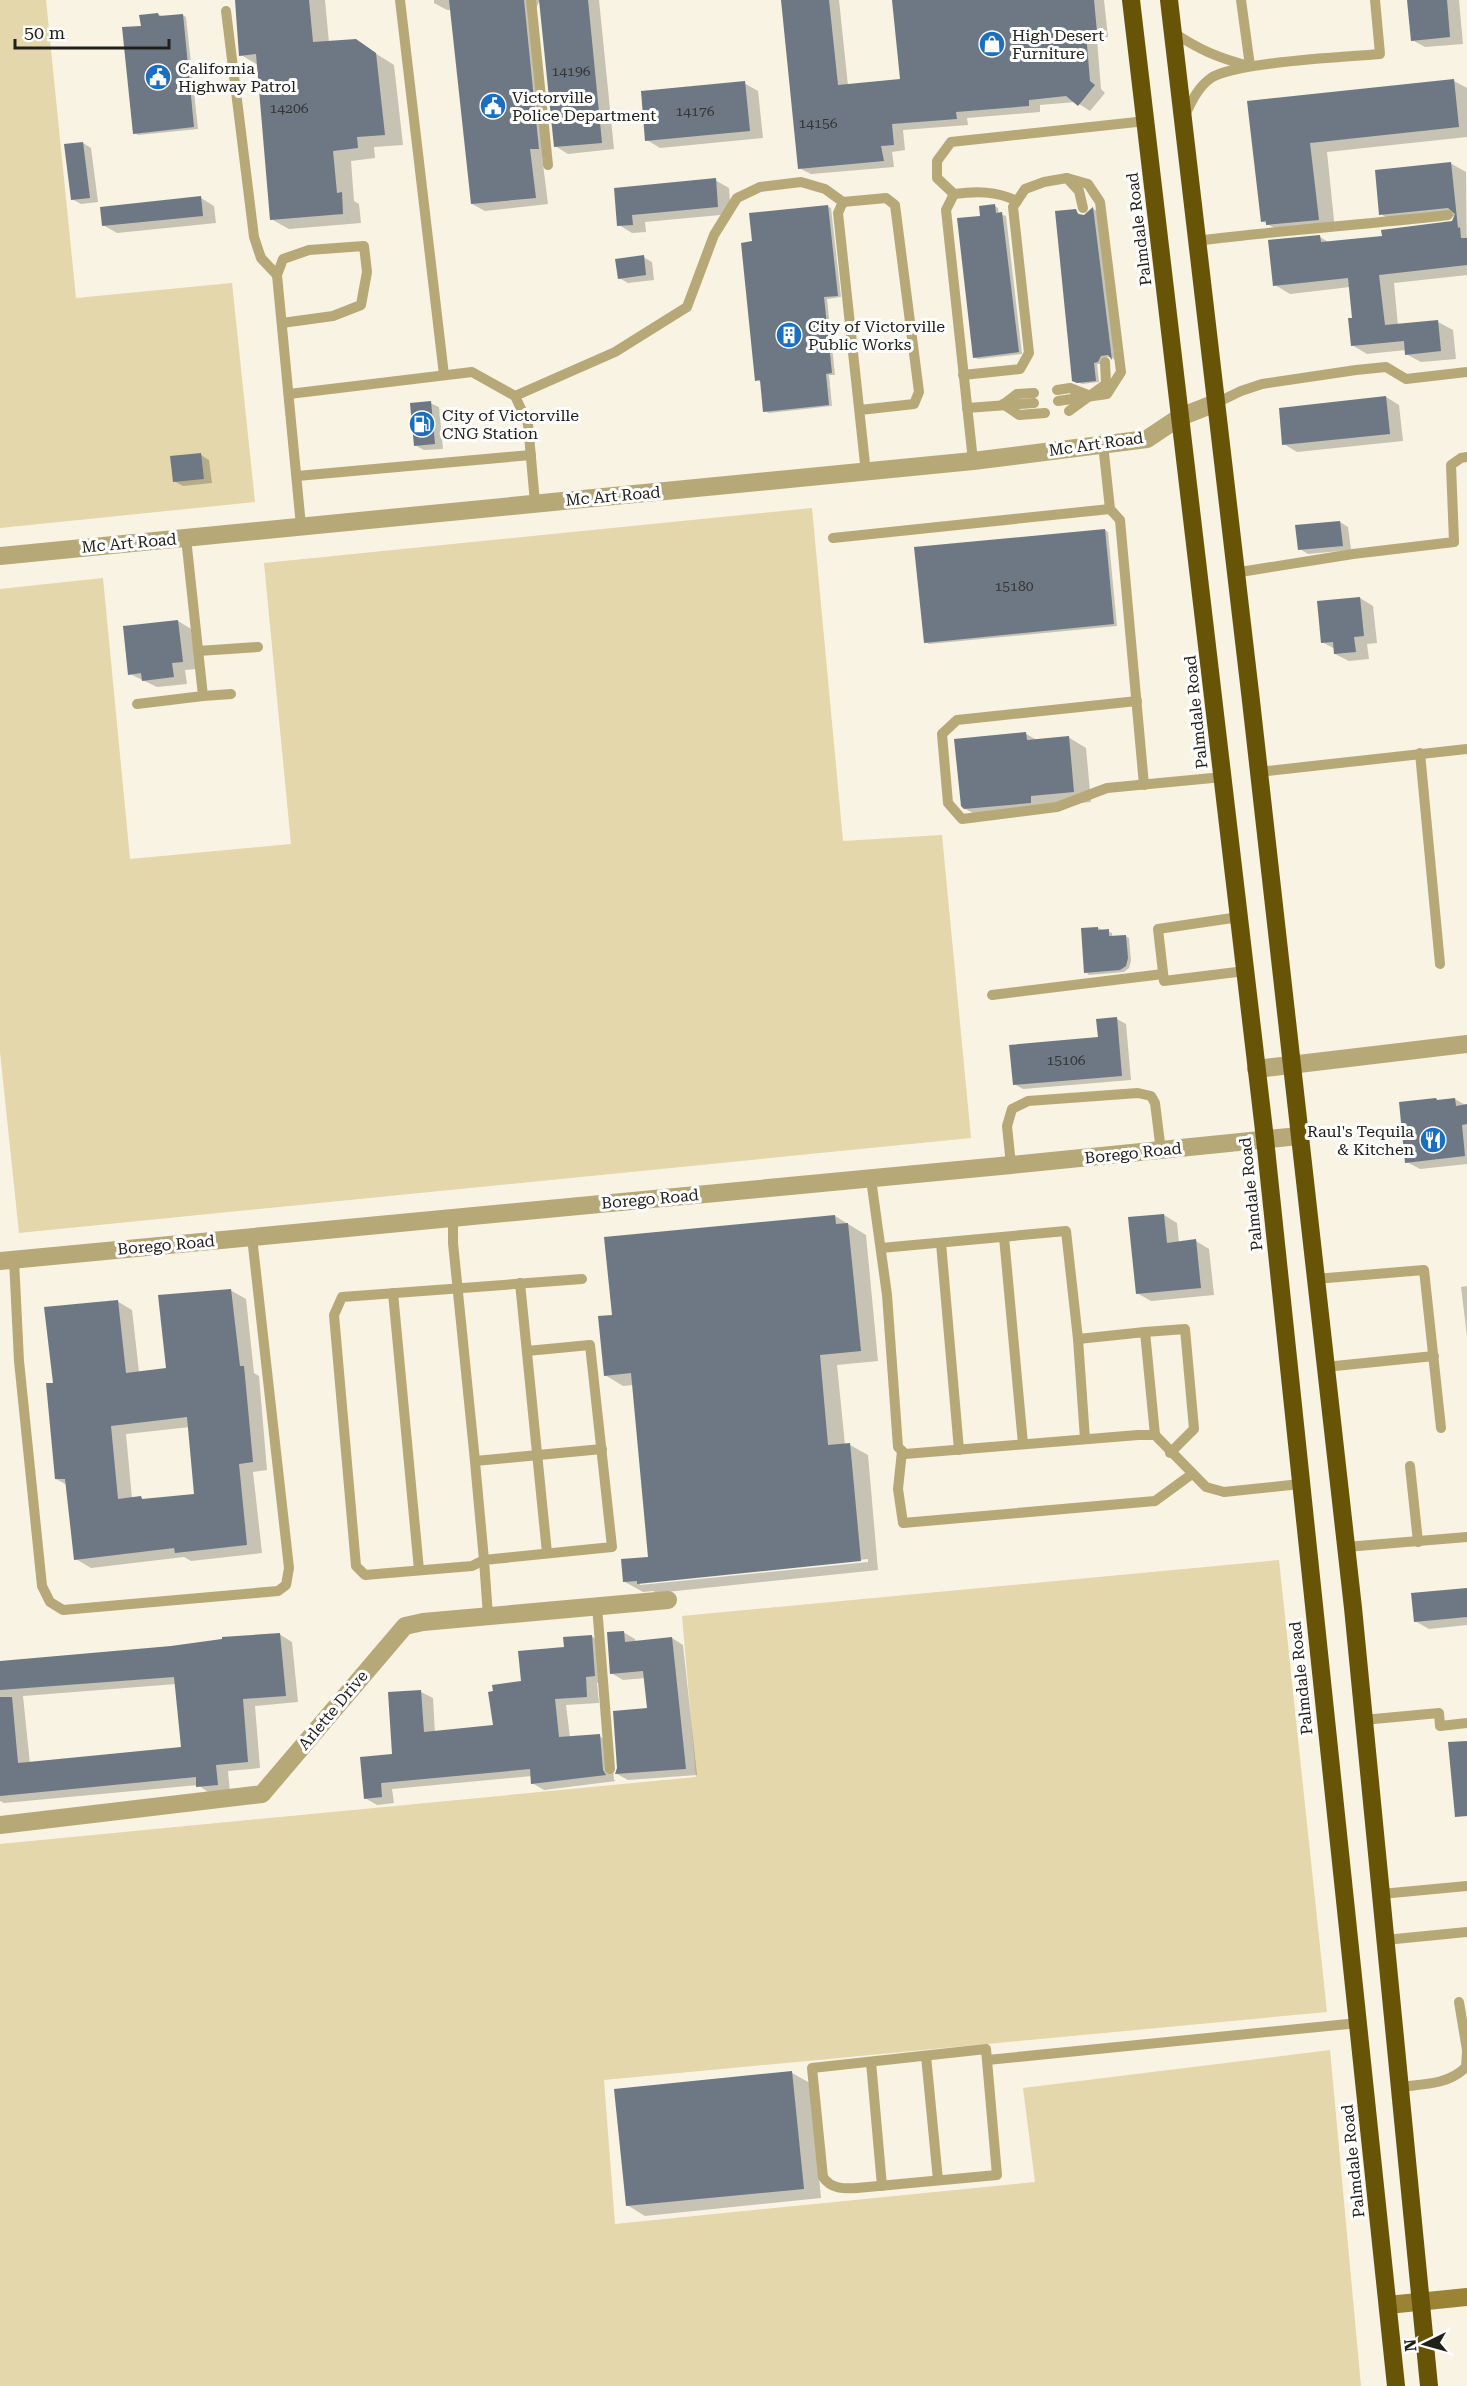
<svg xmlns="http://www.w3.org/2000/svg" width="1467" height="2386" font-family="'Roboto Serif',serif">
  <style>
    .green { fill: #e4d7ab }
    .shadow { fill: #0003; fill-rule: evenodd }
    .building { fill: #6d7884; fill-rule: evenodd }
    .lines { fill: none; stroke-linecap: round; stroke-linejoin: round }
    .lane { stroke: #b7a878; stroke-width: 10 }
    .street { stroke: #b7a878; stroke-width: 18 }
    .secondary { stroke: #9a8334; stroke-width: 18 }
    .highway { stroke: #675406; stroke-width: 18 }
    .labels { text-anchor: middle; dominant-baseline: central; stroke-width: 6; stroke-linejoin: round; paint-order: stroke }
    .number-label { font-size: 14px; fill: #353634 }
    .poi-label { font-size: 16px; fill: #22201a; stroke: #fff; text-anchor: start }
    .street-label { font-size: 16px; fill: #22201a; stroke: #fff }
  </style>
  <rect width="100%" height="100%" fill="#f8f3e2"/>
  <g class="green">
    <polygon points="0,0 46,0 76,298 232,283 255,502 0,528"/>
    <polygon points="812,508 843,841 942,835 971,1138 19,1233 0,1052 0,589 103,578 130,859 291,844 264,563"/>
    <polygon points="1279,1560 1327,2012 604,2080 615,2224 1035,2182 1023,2088 1330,2050 1361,2386 0,2386 0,1844 696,1777 682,1616"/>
  </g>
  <g class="shadow">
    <polygon points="236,0 325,0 329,43 356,41 394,65 403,145 374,147 375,158 351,161 354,201 359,204 361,223 289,229 271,219 258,65 241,55"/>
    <polygon points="434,0 540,0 536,8 542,156 548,204 485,211 472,204 451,10 447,10 434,3"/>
    <polygon points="540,0 599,0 614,149 568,154 555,146"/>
    <polygon points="783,0 839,0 848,86 902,80 894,0 1104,0 1108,37 1097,39 1101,89 1105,93 1090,111 1076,102 1040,105 1040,112 967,118 968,125 903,130 905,150 892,152 894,167 811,174 799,168"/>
    <polygon points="1408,0 1459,0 1463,44 1425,47 1412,40"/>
    <polygon points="158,14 163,17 182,15 186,17 198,129 138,135 135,133 142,27"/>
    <polygon points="1454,81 1467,88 1467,137 1327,152 1335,230 1285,234 1262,221 1248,102"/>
    <polygon points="744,83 758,91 763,138 660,148 647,140"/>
    <polygon points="83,143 91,148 98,202 81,204 72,199"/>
    <polygon points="1450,163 1466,172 1467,275 1394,283 1398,326 1438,322 1453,330 1456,359 1421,362 1406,354 1406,350 1367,354 1352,345 1354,319 1350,287 1290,294 1275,285 1320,237 1330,243 1383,237 1453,223 1456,216 1396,223 1381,214"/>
    <polygon points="715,180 729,188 731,214 645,222 646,232 632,233 619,225 615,189"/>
    <polygon points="201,198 214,206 216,223 117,233 103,225"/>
    <polygon points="827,206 831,208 841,297 827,299 835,375 829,375 832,406 769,413 765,411 762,383 757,380 754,243"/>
    <polygon points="995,206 998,208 999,214 1006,216 1022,354 978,359 974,357 982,217"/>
    <polygon points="1093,209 1097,211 1115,360 1111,357 1104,357 1101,364 1097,364 1099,382 1082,384 1078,382 1075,211 1084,217"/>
    <polygon points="643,257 652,262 654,280 628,283 619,278"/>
    <polygon points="1386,397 1399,405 1403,441 1297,452 1284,444"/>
    <polygon points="430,403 439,407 443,449 424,450 415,445"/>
    <polygon points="201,455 209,460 212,483 183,486 174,481"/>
    <polygon points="1340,522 1348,527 1351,550 1308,554 1300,549"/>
    <polygon points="1105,530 1108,532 1117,626 929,644 925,642"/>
    <polygon points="1360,598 1373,606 1377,643 1367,644 1369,659 1349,661 1335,654 1335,649 1322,642"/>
    <polygon points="178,621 191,629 196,669 185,670 187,684 157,687 130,674"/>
    <polygon points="1026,734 1037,740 1068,737 1086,748 1091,802 1048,806 983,819 964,808"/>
    <polygon points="1098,928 1112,933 1112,937 1125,936 1129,938 1131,961 1129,968 1124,972 1089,975 1086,972"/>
    <polygon points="1117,1019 1126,1024 1131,1080 1023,1089 1014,1084 1100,1039"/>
    <polygon points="1455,1099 1467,1106 1467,1164 1420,1169 1407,1162"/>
    <polygon points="1164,1215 1177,1223 1179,1243 1196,1241 1209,1249 1214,1295 1151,1301 1137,1293"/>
    <path d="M 835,1216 L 866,1235 L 878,1361 L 837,1365 L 845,1445 L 850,1445 L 868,1455 L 878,1570 L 657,1593 L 653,1591 L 643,1592 L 625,1582 L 649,1558 L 633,1385 L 623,1386 L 605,1375 L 613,1316 ZM 868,1559 L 868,1562 L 640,1585 L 640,1582 Z"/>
    <polygon points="1467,1286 1467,1336 1461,1287"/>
    <path d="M 230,1290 L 246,1299 L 254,1373 L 259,1376 L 267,1470 L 253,1472 L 262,1553 L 191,1561 L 184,1557 L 91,1568 L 76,1559 L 67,1485 L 56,1479 L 55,1384 L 117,1301 L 132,1310 L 139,1372 L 167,1369 ZM 190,1427 L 196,1496 L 145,1500 L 141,1498 L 132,1499 L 126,1434 Z"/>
    <polygon points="1467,1590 1467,1625 1429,1629 1415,1621"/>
    <polygon points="623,1632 635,1639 636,1642 672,1638 683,1645 697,1775 628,1780 617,1774 649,1710 646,1678 623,1680 611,1673"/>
    <path d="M 279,1634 L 292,1642 L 298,1702 L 255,1706 L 260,1768 L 228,1771 L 230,1792 L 211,1794 L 198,1785 L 4,1803 L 0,1801 L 0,1662 L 171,1647 ZM 176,1684 L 183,1748 L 30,1764 L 23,1696 Z"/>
    <polygon points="591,1636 603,1643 606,1682 597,1683 599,1703 566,1705 570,1738 599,1736 611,1743 614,1780 616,1781 544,1790 532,1783 532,1776 392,1789 394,1803 377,1805 365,1798 394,1755 421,1692 433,1698 435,1733 495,1727 523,1683 566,1648"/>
    <polygon points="792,2073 810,2083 821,2198 645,2216 627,2205"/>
  </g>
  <g class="building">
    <polygon points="235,0 309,0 313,42 356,39 376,53 385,135 357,137 358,148 333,151 337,193 342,192 343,214 270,220 256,54 239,56"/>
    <polygon points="449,0 524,0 539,149 530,149 536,198 471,204"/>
    <polygon points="539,0 588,0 602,143 554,147"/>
    <polygon points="781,0 829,0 838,85 900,79 892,0 1094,0 1097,32 1086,33 1090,81 1095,85 1078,106 1066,96 1029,100 1029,106 956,112 957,119 892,124 894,145 881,146 884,161 798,169"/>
    <polygon points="1407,0 1447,0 1450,37 1411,41"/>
    <polygon points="158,13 159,16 183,14 194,127 133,134 122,27 141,26 139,15"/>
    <polygon points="1454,79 1459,127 1310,143 1319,220 1266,225 1266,221 1261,222 1247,101"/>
    <polygon points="745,81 750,131 645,141 641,91"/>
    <polygon points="83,142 90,198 71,200 64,144"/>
    <polygon points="1451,162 1458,228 1460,227 1461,238 1467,238 1467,265 1379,275 1385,325 1438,320 1441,351 1405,355 1404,341 1351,346 1348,318 1352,318 1348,278 1273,286 1268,240 1320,235 1321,242 1382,236 1381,230 1452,221 1455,214 1448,208 1379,215 1375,170"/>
    <polygon points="716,178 718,207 632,215 633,225 617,226 614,188"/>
    <polygon points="201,196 203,216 102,226 100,207"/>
    <polygon points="995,204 996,213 1002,212 1019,352 973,358 957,218 980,216 979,206"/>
    <polygon points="828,205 838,296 824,297 832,373 826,374 829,405 763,412 760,380 755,381 741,243 752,241 749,213"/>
    <polygon points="1093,207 1112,360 1108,355 1101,356 1098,362 1094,363 1096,381 1077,383 1072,381 1055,211 1076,209 1078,214 1084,215"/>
    <polygon points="644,255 646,275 618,279 615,259"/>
    <polygon points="1386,396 1390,434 1282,445 1279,408"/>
    <polygon points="431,401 435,444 414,446 410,403"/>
    <polygon points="201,453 204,479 173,482 170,456"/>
    <polygon points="1340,521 1343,546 1298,550 1295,525"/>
    <polygon points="1105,529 1114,624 924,643 914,547"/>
    <polygon points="1360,597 1364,636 1354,637 1356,652 1334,654 1333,642 1321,643 1317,601"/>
    <polygon points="178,620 183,662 172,663 174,677 142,681 141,673 128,675 123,626"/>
    <polygon points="1026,732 1027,740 1069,736 1074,792 1031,796 1031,803 964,809 961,806 954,739"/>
    <polygon points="1098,927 1098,930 1109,929 1109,936 1126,935 1128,958 1126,966 1120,970 1084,973 1081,928"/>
    <polygon points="1117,1017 1122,1076 1013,1085 1009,1045 1098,1037 1096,1019"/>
    <polygon points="1436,1098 1437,1100 1455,1098 1456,1106 1467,1104 1467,1124 1462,1125 1465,1156 1405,1163 1399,1102"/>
    <polygon points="1164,1214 1167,1243 1196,1239 1201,1288 1136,1294 1128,1217"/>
    <polygon points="835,1215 836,1224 848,1223 861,1351 820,1355 828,1445 850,1443 861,1561 637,1584 637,1581 623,1582 621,1559 648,1557 631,1373 604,1376 598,1316 612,1315 604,1237"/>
    <path d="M 231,1289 L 240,1366 L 244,1366 L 253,1462 L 239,1464 L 247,1545 L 175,1553 L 174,1548 L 74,1560 L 65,1479 L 55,1479 L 46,1383 L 53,1383 L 44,1307 L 118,1300 L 126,1373 L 166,1368 L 158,1295 ZM 187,1417 L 194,1494 L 142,1499 L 141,1496 L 118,1499 L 111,1426 Z"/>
    <polygon points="1467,1588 1467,1617 1414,1622 1411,1593"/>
    <polygon points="624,1631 625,1642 672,1637 686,1769 615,1774 617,1768 613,1711 647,1708 643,1671 610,1674 607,1632"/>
    <polygon points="280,1633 286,1696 243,1699 248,1762 216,1765 218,1785 196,1787 196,1777 0,1796 0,1697 12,1697 18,1763 181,1747 174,1677 0,1690 0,1661 171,1646 222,1639 222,1637"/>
    <polygon points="592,1635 595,1676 586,1677 587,1697 555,1699 559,1737 600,1734 603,1770 606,1775 531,1784 530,1769 381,1783 382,1797 364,1799 360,1757 392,1754 388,1692 421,1690 424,1732 493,1725 488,1692 493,1691 492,1685 521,1681 518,1651 564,1647 563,1637"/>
    <polygon points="1467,1741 1467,1816 1455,1817 1448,1742"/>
    <polygon points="792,2071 804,2189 626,2206 614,2089"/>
  </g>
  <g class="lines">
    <g class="lane">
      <polyline points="400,0 444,375"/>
      <polyline points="531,0 548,165"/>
      <polyline points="1241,0 1250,66"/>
      <polyline points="226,11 254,237 261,258 277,275"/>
      <path d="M 1173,32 C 1199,50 1219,58 1249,66"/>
      <path d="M 1185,115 C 1192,101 1198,87 1211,78 C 1234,62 1347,57 1380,54 L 1375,0"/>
      <polyline points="1067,178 1079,191 1083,208"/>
      <polyline points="954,194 946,210 973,461"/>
      <polyline points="954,194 937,178 937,161 951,142 1146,121"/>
      <path d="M 954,194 C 977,191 996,191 1017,201"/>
      <path d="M 1197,241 C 1280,230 1364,225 1448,215"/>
      <polyline points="282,323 333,316 361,305 367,272 364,246 309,250 283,259 277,275 301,526"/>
      <polyline points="963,375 1020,369 1029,353 1013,207 1025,189 1044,182 1067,178 1088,184 1100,202 1121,372 1107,394 1058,401"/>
      <polyline points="1057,390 1070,388 1088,395"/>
      <polyline points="289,394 472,372 515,396 528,424 535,503"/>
      <polyline points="515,396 615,352 687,307 714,235 737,198 760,187 801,182 825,189 843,202"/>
      <polyline points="1216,403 1241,391 1262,384 1356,370 1386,367 1406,379 1467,372"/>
      <polyline points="1003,404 1019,415 1045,413"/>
      <polyline points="1004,404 1017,394 1034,393"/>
      <polyline points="967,408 1034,403"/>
      <polyline points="860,410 914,404 919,392 895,205 886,198 843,202 838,213 866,473"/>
      <polyline points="1069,411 1106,384 1105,362"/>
      <polyline points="1103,444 1110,509 1120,520 1144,785"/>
      <polyline points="297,476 531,455"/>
      <polyline points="833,538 1110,509"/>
      <polyline points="1234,573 1353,554 1454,542 1451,465 1461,458 1467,457"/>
      <polyline points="198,651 258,647"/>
      <polyline points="203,696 231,694"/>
      <polyline points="1137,701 957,720 942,734 948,803 962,819 1057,807 1107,788 1223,777"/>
      <polyline points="137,704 203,696 186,538"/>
      <polyline points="1420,753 1440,964"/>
      <polyline points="1258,772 1467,749"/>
      <polyline points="1239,917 1158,929 1164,981 1245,971"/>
      <polyline points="992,995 1163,974"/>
      <polyline points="1011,1165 1007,1126 1012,1109 1028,1101 1138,1093 1151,1096 1155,1103 1161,1151"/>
      <polyline points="871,1179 887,1295 898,1447 905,1454 1138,1435 1155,1435 1206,1487 1224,1492 1300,1484"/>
      <polyline points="453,1218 453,1243 475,1461 476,1473 484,1560 472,1566 365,1575 356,1566 334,1315 342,1297 582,1279"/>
      <polyline points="1004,1237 1023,1444"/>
      <polyline points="941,1243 959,1450"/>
      <polyline points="881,1248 1066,1231 1078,1339 1145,1332 1155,1435"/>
      <polyline points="14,1260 19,1361 42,1586 50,1602 63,1610 278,1591 286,1585 289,1568 252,1237"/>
      <polyline points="1315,1279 1424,1270 1441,1428"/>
      <polyline points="520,1283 547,1553"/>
      <polyline points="393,1293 419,1570"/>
      <polyline points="1145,1332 1185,1329 1194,1429 1170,1453"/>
      <polyline points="1078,1339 1085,1439"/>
      <polyline points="1325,1367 1434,1356"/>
      <polyline points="902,1451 898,1489 903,1523 1155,1501 1192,1474"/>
      <polyline points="475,1461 602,1449"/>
      <polyline points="1410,1466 1418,1542"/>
      <polyline points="1346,1547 1467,1537"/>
      <polyline points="597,1606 610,1769"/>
      <polyline points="488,1616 484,1560 612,1547 590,1345 527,1351"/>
      <polyline points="1363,1720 1439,1713 1440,1726 1467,1723"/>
      <polyline points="1381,1894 1467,1886"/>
      <polyline points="1385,1940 1467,1932"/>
      <polyline points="1459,2002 1467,2050"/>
      <path d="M 986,2049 L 997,2175 L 857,2188 C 844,2189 831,2189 823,2177 L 812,2068 Z"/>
      <polyline points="926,2056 938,2180"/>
      <polyline points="987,2060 1358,2023"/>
      <polyline points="871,2062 882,2186"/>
      <path d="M 1399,2087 C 1423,2084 1448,2085 1466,2067 L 1467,2052"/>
    </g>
    <g class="street">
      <polyline points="0,556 973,461 1147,439 1180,417 1216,403"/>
      <polyline points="1256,1069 1467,1044"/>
      <polyline points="0,1261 1011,1165 1299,1136"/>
      <polyline points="0,1825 262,1794 405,1626 423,1622 668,1600"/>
    </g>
    <polyline class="secondary" points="1388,2305 1467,2297"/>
    <g class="highway">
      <polyline points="1131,0 1265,1139 1396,2386"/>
      <polyline points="1169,0 1251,701 1353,1608 1429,2386"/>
    </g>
  </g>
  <defs>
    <symbol id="shop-disc" viewBox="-11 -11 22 22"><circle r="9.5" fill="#1c6fbe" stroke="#fff"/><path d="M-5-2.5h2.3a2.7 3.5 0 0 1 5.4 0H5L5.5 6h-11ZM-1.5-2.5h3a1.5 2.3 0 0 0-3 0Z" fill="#fff"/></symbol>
    <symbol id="civic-disc" viewBox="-11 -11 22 22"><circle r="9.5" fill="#1c6fbe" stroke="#fff"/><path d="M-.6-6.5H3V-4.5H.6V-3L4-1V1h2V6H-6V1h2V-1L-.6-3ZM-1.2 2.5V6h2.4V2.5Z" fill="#fff"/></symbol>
    <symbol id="building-disc" viewBox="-11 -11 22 22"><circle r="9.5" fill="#1c6fbe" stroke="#fff"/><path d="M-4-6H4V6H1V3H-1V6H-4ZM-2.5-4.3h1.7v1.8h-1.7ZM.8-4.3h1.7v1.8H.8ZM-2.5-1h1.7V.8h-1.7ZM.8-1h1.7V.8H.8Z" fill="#fff"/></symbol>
    <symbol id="fuel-disc" viewBox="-11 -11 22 22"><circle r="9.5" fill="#1c6fbe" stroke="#fff"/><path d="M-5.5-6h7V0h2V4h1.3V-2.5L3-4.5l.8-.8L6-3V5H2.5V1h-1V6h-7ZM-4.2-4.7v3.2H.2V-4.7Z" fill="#fff"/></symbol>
    <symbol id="restaurant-disc" viewBox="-11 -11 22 22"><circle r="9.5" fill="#1c6fbe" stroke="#fff"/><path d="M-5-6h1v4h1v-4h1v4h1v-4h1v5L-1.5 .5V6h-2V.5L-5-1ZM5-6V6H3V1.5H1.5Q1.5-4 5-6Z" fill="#fff"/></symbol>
  </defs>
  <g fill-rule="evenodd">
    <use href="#shop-disc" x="977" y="29" width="30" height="30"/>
    <use href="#civic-disc" x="143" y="62" width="30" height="30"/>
    <use href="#civic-disc" x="478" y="91" width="30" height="30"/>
    <use href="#building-disc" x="774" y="320" width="30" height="30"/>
    <use href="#fuel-disc" x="407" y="409" width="30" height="30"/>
    <use href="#restaurant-disc" x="1418" y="1125" width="30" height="30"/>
  </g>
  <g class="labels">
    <g class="number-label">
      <text x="571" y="71">14196</text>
      <text x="289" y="108">14206</text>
      <text x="695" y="111">14176</text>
      <text x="818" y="123">14156</text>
      <text x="1014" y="586">15180</text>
      <text x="1066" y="1060">15106</text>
    </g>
    <g class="poi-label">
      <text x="1012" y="35">High Desert<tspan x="1012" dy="18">Furniture</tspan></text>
      <text x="178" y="68">California<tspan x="178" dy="18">Highway Patrol</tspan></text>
      <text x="512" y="97">Victorville<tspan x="512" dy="18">Police Department</tspan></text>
      <text x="808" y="326">City of Victorville<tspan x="808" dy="18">Public Works</tspan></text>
      <text x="442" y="415">City of Victorville<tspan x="442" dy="18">CNG Station</tspan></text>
      <text x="1414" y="1131" text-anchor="end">Raul's Tequila<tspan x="1414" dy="18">&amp; Kitchen</tspan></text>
    </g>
    <g class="street-label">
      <text transform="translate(1139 229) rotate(-97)">Palmdale Road</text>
      <text transform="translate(1096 444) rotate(-8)">Mc Art Road</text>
      <text transform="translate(613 496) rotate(-5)">Mc Art Road</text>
      <text transform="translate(129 543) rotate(-5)">Mc Art Road</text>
      <text transform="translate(1196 712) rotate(-96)">Palmdale Road</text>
      <text transform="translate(1133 1153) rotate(-6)">Borego Road</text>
      <text transform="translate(1251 1194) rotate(-96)">Palmdale Road</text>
      <text transform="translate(650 1199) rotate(-5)">Borego Road</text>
      <text transform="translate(166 1245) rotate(-5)">Borego Road</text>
      <text transform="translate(1301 1678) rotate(-96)">Palmdale Road</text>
      <text transform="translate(333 1710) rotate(-50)">Arlette Drive</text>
      <text transform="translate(1353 2161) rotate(-96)">Palmdale Road</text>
    </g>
  </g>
  <g transform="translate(1425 2344) rotate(265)" stroke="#ffffff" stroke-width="4.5" paint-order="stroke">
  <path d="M0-4.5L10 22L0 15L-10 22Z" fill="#22201a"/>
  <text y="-9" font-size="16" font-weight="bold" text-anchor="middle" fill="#22201a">N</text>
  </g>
  <path d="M15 39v9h154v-9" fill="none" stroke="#22201a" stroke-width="3"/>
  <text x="24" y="39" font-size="18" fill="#22201a" stroke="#ffffff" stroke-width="4.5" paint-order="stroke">50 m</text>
</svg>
